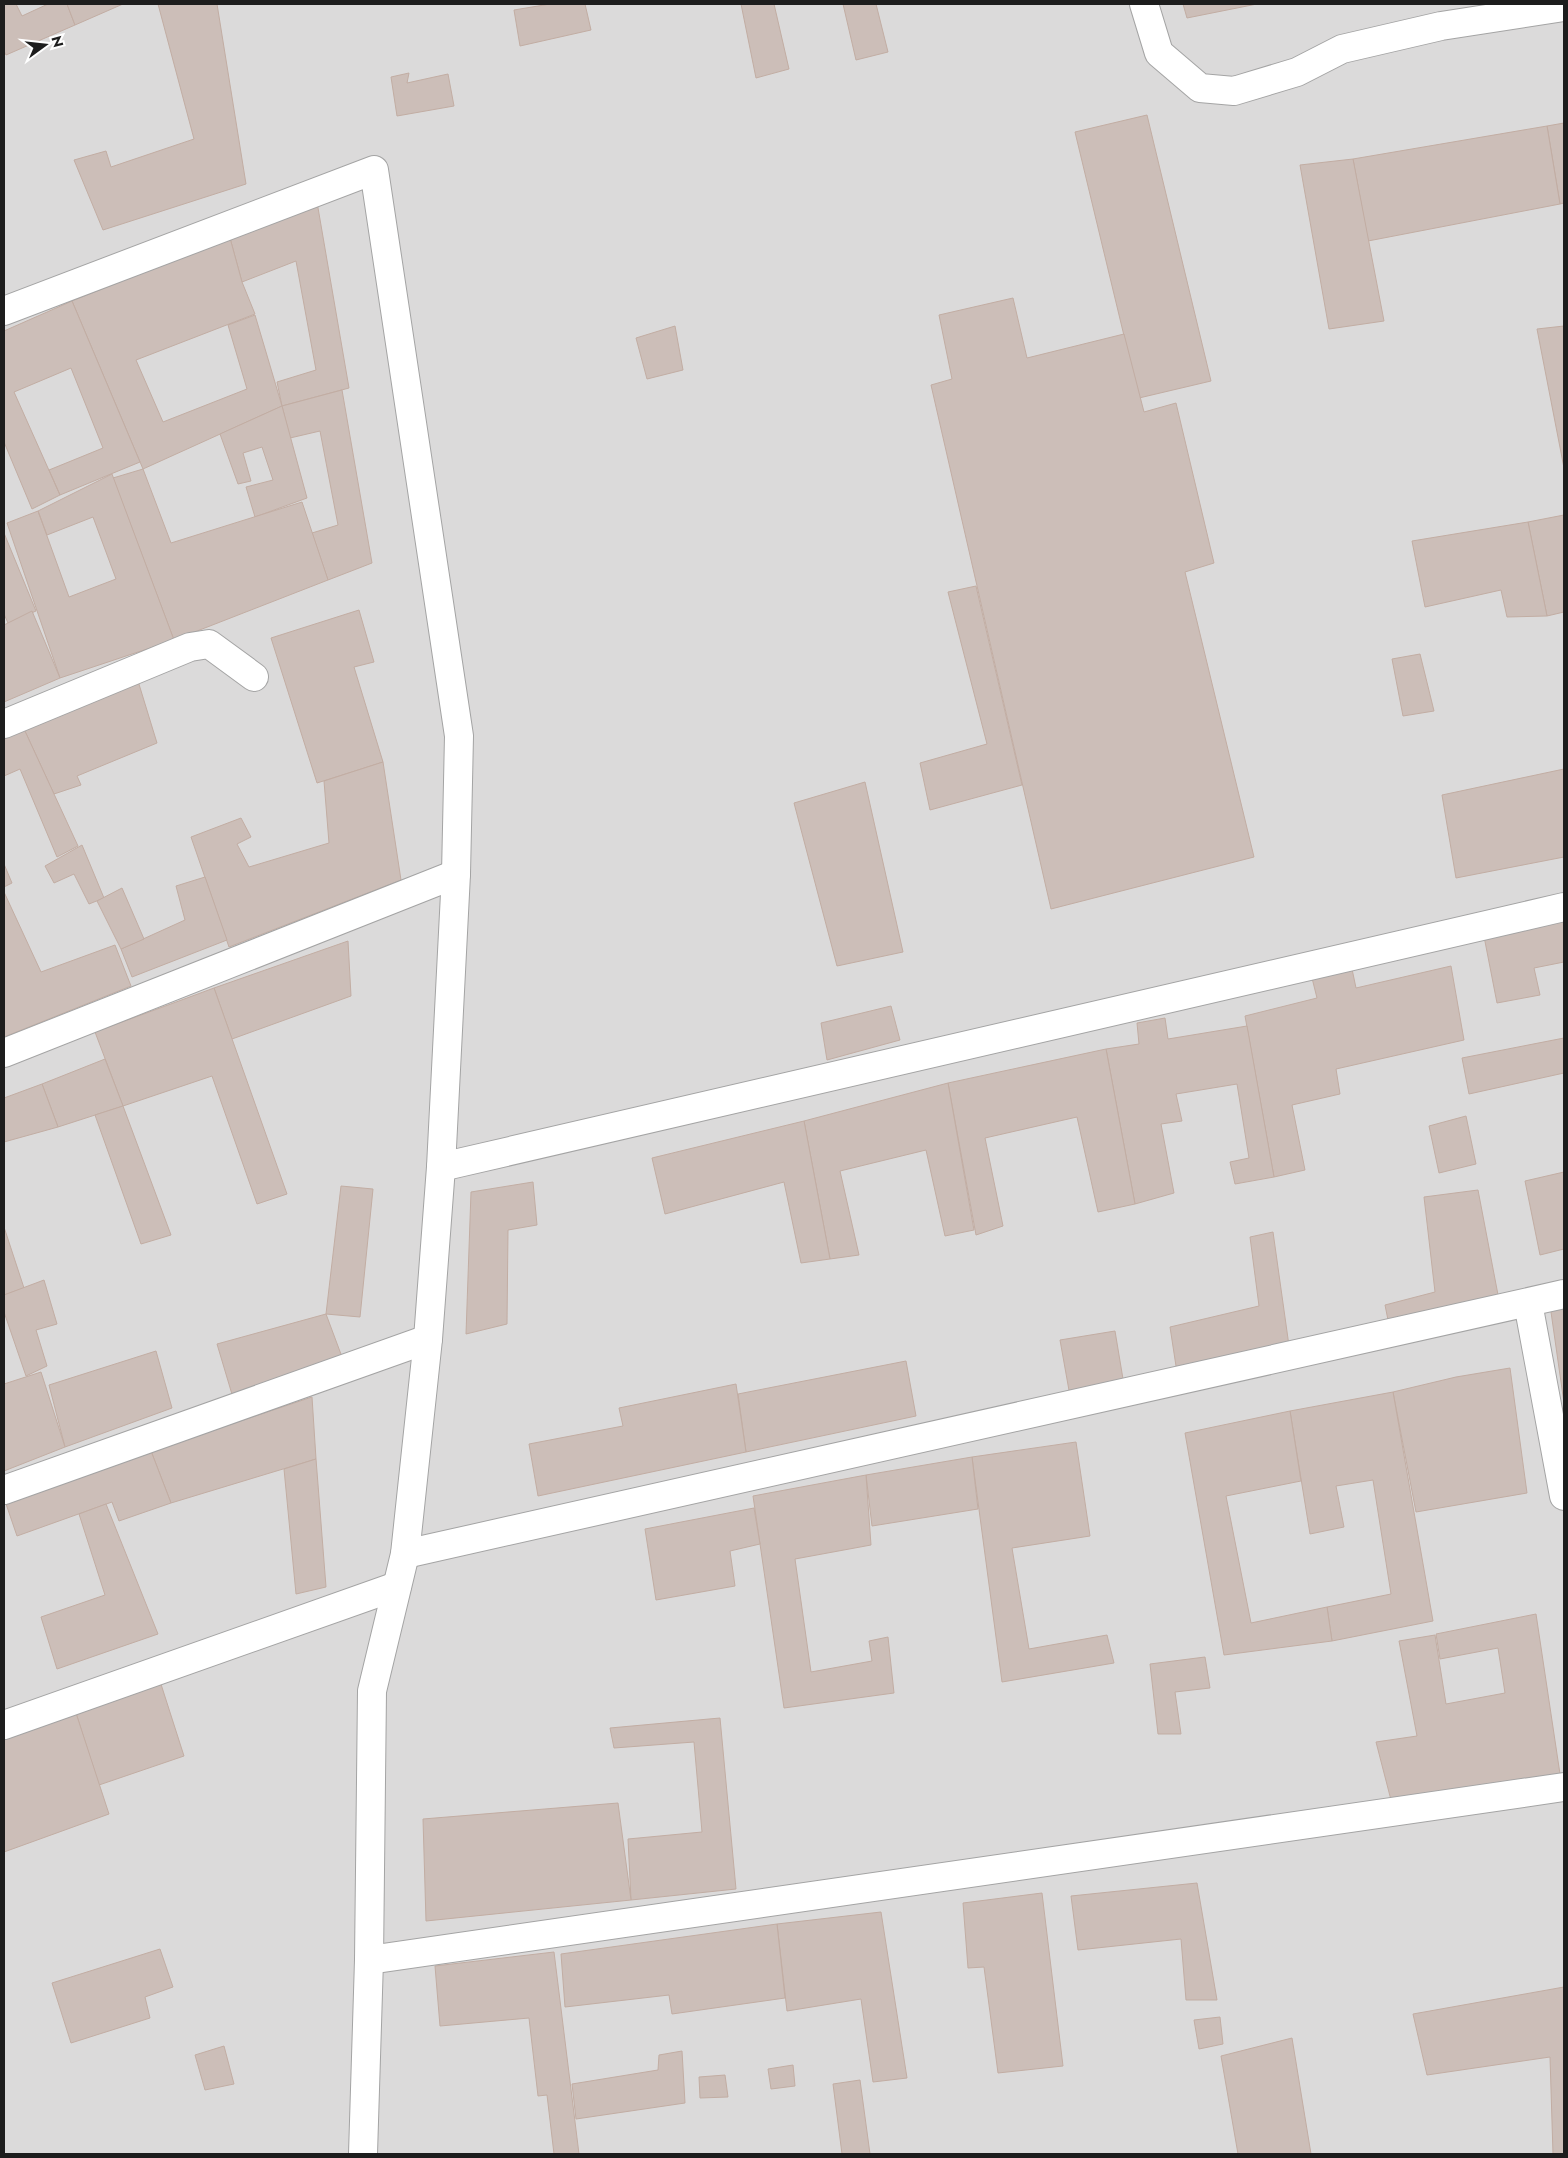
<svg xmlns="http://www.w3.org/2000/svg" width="1568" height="2158" font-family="Jost,sans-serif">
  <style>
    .residential { fill: #dbdada }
    .building { fill: #ccbeb8; stroke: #c2ada3; fill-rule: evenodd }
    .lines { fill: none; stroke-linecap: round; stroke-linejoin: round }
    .street-casing { stroke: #a4a4a4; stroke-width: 30 }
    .street { stroke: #fff; stroke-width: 28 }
  </style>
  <rect width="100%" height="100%" fill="#efe9e2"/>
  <rect class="residential" x="4" y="4" width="1560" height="2150"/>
  <g class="building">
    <polygon points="4,4 16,4 22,16 48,4 67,4 75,25 6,55 4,51"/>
    <polygon points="67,4 123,4 75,25"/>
    <polygon points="158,4 217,4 246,184 103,230 74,160 106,151 111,167 194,139"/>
    <polygon points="550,4 585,4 591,30 520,46 514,10"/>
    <polygon points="741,4 774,4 789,69 756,78"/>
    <polygon points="843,4 876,4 888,52 856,60"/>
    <polygon points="1183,4 1257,4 1187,18"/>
    <polygon points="409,73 407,83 448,74 454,106 397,116 391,77"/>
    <polygon points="1147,115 1211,381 1139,398 1075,132"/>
    <polygon points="1564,123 1564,203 1560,204 1547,126"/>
    <polygon points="1547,126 1560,204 1368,241 1353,159"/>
    <polygon points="1353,159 1384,321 1329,329 1300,165"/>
    <polygon points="317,202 349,388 282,406 277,382 316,370 296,261 242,282 230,238"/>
    <polygon points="230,238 242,282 255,314 136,360 163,422 247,389 228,325 255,315 282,406 143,469 72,301"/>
    <polygon points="1013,298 1027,358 1124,334 1144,412 1176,403 1214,563 1185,572 1254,857 1051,909 931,385 952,379 939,315"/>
    <path d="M 72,301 L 140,462 L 60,495 L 32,509 L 4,442 L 4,331 ZM 71,368 L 103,448 L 49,470 L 60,495 L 14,392 Z"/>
    <polygon points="675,326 683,370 647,379 636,338"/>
    <polygon points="1564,326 1564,468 1537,329"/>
    <polygon points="342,390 372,563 328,580 312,533 338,525 320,431 290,438 282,406"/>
    <polygon points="282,406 307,498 255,517 246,487 273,480 262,447 243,453 251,481 238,484 220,434"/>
    <polygon points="143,469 171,543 302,502 328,580 174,640 113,478"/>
    <polygon points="112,474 174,640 60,678 7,523 38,511 69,597 116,579 93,517 47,535 38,511"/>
    <polygon points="1564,515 1564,612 1547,616 1528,522"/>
    <polygon points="1528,522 1547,616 1507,617 1501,590 1425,607 1412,541"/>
    <polygon points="4,533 36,611 8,623 4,614"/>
    <polygon points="976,586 1022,785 930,810 920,763 987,744 948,592"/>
    <polygon points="359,610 374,662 354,667 383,762 317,783 271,638"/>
    <polygon points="32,611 60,678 4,702 4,625"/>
    <polygon points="1420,654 1434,711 1403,716 1392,659"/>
    <polygon points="138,681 157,743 77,776 81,785 54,794 24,729"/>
    <polygon points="24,729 78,846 57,857 20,769 4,776 4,739"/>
    <polygon points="383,762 401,880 229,947 191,837 241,818 251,837 237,844 249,867 329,843 324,781"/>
    <polygon points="1564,769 1564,857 1456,878 1442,795"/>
    <polygon points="865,782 903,952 837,966 794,803"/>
    <polygon points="82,845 104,898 89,904 74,874 54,883 45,866"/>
    <polygon points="4,864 12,883 4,887"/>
    <polygon points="205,877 227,940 132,977 121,949 185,920 176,886"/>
    <polygon points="122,888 144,939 121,949 97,901"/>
    <polygon points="4,892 41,972 115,945 131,986 4,1037"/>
    <polygon points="1564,902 1564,962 1534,968 1540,995 1497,1003 1481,921"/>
    <polygon points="348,941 351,996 232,1039 214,988"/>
    <polygon points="1451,966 1464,1040 1336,1069 1340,1094 1292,1105 1305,1170 1274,1177 1245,1016 1317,998 1312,978 1352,969 1356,988"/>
    <polygon points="214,988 287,1194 257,1204 212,1076 123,1106 95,1032"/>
    <polygon points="891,1006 900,1040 827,1060 821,1023"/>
    <polygon points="1165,1018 1168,1039 1247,1026 1274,1177 1235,1184 1230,1162 1249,1158 1237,1084 1176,1094 1182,1121 1161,1124 1174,1193 1135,1204 1106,1049 1139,1044 1137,1023"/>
    <polygon points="1564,1038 1564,1073 1469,1094 1462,1058"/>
    <polygon points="1106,1049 1135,1204 1098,1212 1077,1117 985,1138 1003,1226 976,1235 948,1083"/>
    <polygon points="105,1059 123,1106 58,1127 42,1084"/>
    <polygon points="948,1083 974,1230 945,1236 926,1150 840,1171 859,1255 830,1259 804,1121"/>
    <polygon points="42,1084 58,1127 4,1142 4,1098"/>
    <polygon points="123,1106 171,1235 141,1244 95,1115"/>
    <polygon points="1466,1116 1476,1164 1439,1173 1429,1126"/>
    <polygon points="804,1121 830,1259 801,1263 784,1182 665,1214 652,1158"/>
    <polygon points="1564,1172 1564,1249 1540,1255 1525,1181"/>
    <polygon points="533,1182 537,1225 508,1230 507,1324 466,1334 471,1192"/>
    <polygon points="341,1186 373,1189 360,1317 326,1314"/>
    <polygon points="1478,1190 1503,1321 1390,1330 1385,1305 1435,1292 1424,1197"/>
    <polygon points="4,1227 24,1288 4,1295"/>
    <polygon points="1273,1232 1291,1360 1178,1379 1170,1327 1259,1306 1250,1237"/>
    <polygon points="44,1280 57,1324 36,1330 47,1366 26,1376 4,1312 4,1295"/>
    <polygon points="1564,1302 1564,1403 1550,1305"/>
    <polygon points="326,1314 345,1365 234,1401 217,1344"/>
    <polygon points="1115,1331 1124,1385 1070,1396 1060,1340"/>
    <polygon points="156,1351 172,1408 65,1447 49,1385"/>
    <polygon points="906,1361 916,1416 746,1452 738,1394"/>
    <polygon points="1510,1368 1527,1493 1416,1512 1393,1392 1456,1377"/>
    <polygon points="41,1372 65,1447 4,1471 4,1384"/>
    <polygon points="736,1384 746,1452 538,1496 529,1444 623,1426 619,1408"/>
    <polygon points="1393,1392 1433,1621 1332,1641 1327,1607 1391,1594 1373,1480 1336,1486 1344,1527 1310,1534 1290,1411"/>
    <polygon points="312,1397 316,1459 171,1503 151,1451"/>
    <polygon points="1290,1411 1301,1481 1226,1496 1251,1623 1327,1607 1332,1641 1224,1655 1185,1433"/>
    <polygon points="1076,1442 1090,1536 1012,1548 1029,1649 1107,1635 1114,1663 1002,1682 972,1457"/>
    <polygon points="151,1451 171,1503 119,1521 112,1502 17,1536 5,1501"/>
    <polygon points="972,1457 978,1509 872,1526 866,1475"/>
    <polygon points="316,1459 326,1587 296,1594 284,1469"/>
    <polygon points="866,1475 871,1545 795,1559 811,1672 872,1661 869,1641 888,1637 894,1693 784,1708 753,1496"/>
    <polygon points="106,1504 158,1634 57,1669 41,1617 105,1595 79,1514"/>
    <polygon points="754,1508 760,1544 730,1551 735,1586 656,1600 645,1529"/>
    <polygon points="1536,1614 1560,1774 1391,1800 1376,1742 1417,1736 1399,1641 1435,1635 1446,1704 1505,1693 1498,1648 1440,1659 1436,1634"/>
    <polygon points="1205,1657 1210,1688 1175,1692 1181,1734 1158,1734 1150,1664"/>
    <polygon points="159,1678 184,1756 99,1785 74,1707"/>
    <polygon points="74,1707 109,1814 4,1852 4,1733"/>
    <polygon points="720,1718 736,1889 631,1900 628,1839 702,1832 694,1742 614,1748 610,1728"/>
    <polygon points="618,1803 631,1900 426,1921 423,1819"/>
    <polygon points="1197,1883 1217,2000 1186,2000 1181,1939 1078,1950 1071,1896"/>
    <polygon points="1042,1893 1063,2066 998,2073 984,1967 968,1968 963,1903"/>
    <polygon points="881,1912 907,2078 873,2082 861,1999 787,2011 777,1924"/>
    <polygon points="777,1924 785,1998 672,2014 669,1995 565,2007 561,1954"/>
    <polygon points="160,1949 173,1987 145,1997 150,2018 71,2043 52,1983"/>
    <polygon points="554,1952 579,2154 554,2154 547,2095 538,2096 529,2018 440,2026 435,1966"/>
    <polygon points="1564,1987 1564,2154 1553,2154 1550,2057 1427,2075 1413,2014"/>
    <polygon points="1220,2017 1223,2044 1199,2049 1194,2020"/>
    <polygon points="1292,2038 1311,2154 1238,2154 1221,2056"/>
    <polygon points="224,2046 234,2084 205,2090 195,2055"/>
    <polygon points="682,2051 685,2103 576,2119 572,2084 658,2070 659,2055"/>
    <polygon points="793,2065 795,2086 771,2089 768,2069"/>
    <polygon points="725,2075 728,2097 700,2098 699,2077"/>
    <polygon points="860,2080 870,2154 842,2154 833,2084"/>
  </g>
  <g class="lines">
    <defs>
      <g id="street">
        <polyline points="1144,4 1159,53 1200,88 1234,91 1297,72 1342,49 1441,26 1564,7"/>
        <polyline points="4,311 374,170 459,736 456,874 441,1167 428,1339 405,1554 372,1691 369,1960 363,2154"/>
        <polyline points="4,724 190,647 209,644 254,677"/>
        <polyline points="4,1053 456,874"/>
        <polyline points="441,1167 1564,907"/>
        <polyline points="1528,1303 1564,1496"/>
        <polyline points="4,1490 428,1339"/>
        <polyline points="405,1554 1564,1294"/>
        <polyline points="4,1725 397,1586"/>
        <polyline points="369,1960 1564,1787"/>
      </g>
    </defs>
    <use href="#street" class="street-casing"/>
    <use href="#street" class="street"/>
  </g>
  <rect width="1568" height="2158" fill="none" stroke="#1d1d1d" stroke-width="10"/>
  <g transform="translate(45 45) rotate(75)" stroke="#ffffff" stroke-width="4" paint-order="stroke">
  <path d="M0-4L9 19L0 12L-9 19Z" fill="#1d1d1d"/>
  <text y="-8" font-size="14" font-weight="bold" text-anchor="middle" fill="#1d1d1d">N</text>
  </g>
</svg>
